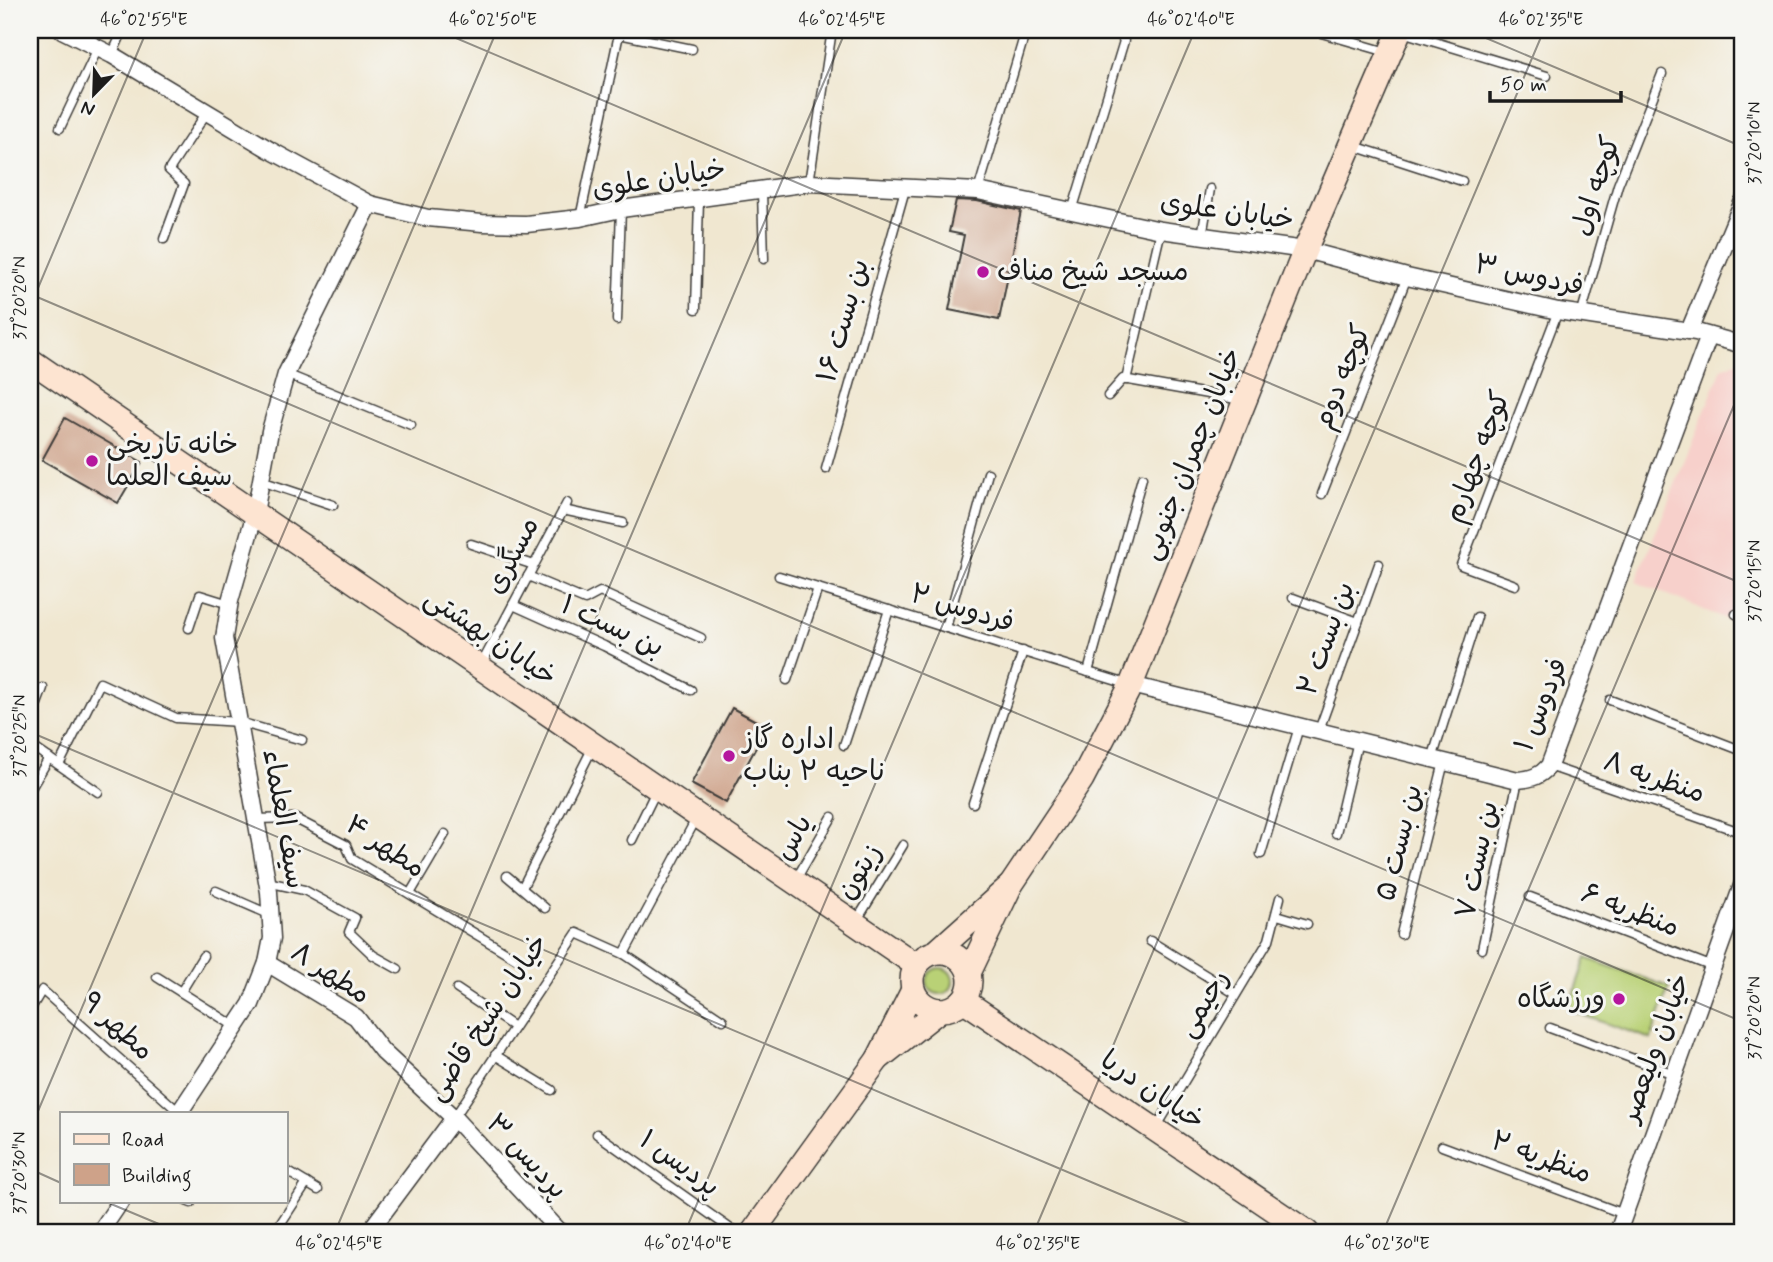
<svg xmlns="http://www.w3.org/2000/svg" width="1773" height="1262" font-family="Mynerve,'Playpen Sans Arabic',sans-serif">
  <style>
    .built { fill: #f7d0cb }
    .green { fill: #b9d176; stroke: #6a7649; stroke-width: 2 }
    .building { fill: #cea289 }
    .lines { fill: none; stroke-linecap: round; stroke-linejoin: round }
    .lane-casing { stroke: #3c3a37; stroke-width: 11 }
    .street-casing { stroke: #3c3a37; stroke-width: 19 }
    .secondary-casing { stroke: #3c3a37; stroke-width: 26 }
    .lane { stroke: #fff; stroke-width: 8 }
    .street { stroke: #fff; stroke-width: 16 }
    .secondary { stroke: #fde4d1; stroke-width: 23 }
    .ticks { fill: none; stroke: #1c1c1c; stroke-width: 2; stroke-opacity: 0.45 }
    .poi-dot { fill: #b5179e; stroke: #f6f6f2; stroke-width: 2.5 }
    .labels { text-anchor: middle; dominant-baseline: central; stroke-width: 6; stroke-linejoin: round; paint-order: stroke }
    .street-label { font-size: 28px; fill: #1c1c1c; stroke: #f6f6f2 }
    .poi-label { font-size: 28px; fill: #1c1c1c; stroke: #f6f6f2; text-anchor: start }
    .neatline { fill: none; stroke: #1c1c1c; stroke-width: 2.5 }
    .ticks-label { font-size: 18px; text-anchor: middle; fill: #1c1c1c }
  </style>
  <rect width="100%" height="100%" fill="#f6f6f2"/>
  <filter id="ink" filterUnits="userSpaceOnUse"><feTurbulence type="fractalNoise" baseFrequency=".0143" numOctaves="2"/><feDisplacementMap in="SourceGraphic" scale="14" xChannelSelector="R" yChannelSelector="G"/><feConvolveMatrix kernelMatrix="1 2 1 2 8 2 1 2 1" color-interpolation-filters="sRGB"/></filter>
  <filter id="wash" filterUnits="userSpaceOnUse"><feTurbulence type="fractalNoise" baseFrequency=".00686" numOctaves="4" result="noise"/><feDisplacementMap in="SourceGraphic" scale="28" xChannelSelector="R" yChannelSelector="G"/><feGaussianBlur stdDeviation="1.57" result="paint"/><feColorMatrix in="noise" values="0 0 0 0 0 0 0 0 0 0 0 0 0 0 0 0 0 1.4 0 .05"/><feComposite in="paint" operator="in"/></filter>
  <g filter="url(#wash)">
    <rect width="100%" height="100%" fill="#f0e7d0"/>
    <polygon class="built" points="1743,359 1743,589 1731,621 1636,582 1722,368"/>
    <g class="green">
      <polygon points="1586,958 1669,987 1651,1039 1568,1010"/>
      <circle cx="940" cy="981" r="13"/>
    </g>
    <g id="blocks">
      <g class="building">
        <polygon points="956,200 977,201 1021,211 999,320 949,310 964,235 949,232"/>
        <polygon points="65,418 142,462 118,503 42,460"/>
        <polygon points="732,708 767,727 726,803 691,784"/>
      </g>
    </g>
  </g>
  <g filter="url(#ink)">
    <use href="#blocks" fill-opacity="0" stroke="#3c3a37" stroke-width="2"/>
    <g class="lines">
      <defs>
        <g id="lane">
          <polyline points="603,30 619,34"/>
          <polyline points="1311,30 1387,52"/>
          <polyline points="1402,32 1547,76"/>
          <polyline points="112,55 123,30"/>
          <polyline points="60,128 98,48"/>
          <polyline points="1351,145 1462,181"/>
          <polyline points="809,183 832,30"/>
          <polyline points="762,191 764,259"/>
          <polyline points="978,191 1026,30"/>
          <polyline points="1072,211 1124,41 1118,30"/>
          <polyline points="580,218 619,34 692,49"/>
          <polyline points="1202,236 1210,189"/>
          <polyline points="164,239 184,184 169,170 207,112"/>
          <polyline points="696,309 699,199"/>
          <polyline points="1581,315 1618,185 1662,74"/>
          <polyline points="617,320 621,209"/>
          <polyline points="286,374 411,425"/>
          <polyline points="1126,380 1161,230"/>
          <polyline points="1108,396 1123,379 1242,400"/>
          <polyline points="826,469 906,186"/>
          <polyline points="261,481 333,505"/>
          <polyline points="1322,494 1407,277"/>
          <polyline points="563,510 623,523"/>
          <polyline points="471,544 534,565"/>
          <polyline points="528,576 585,600 600,592 701,638"/>
          <polyline points="779,576 1127,684"/>
          <polyline points="1515,585 1461,565 1558,311"/>
          <polyline points="1293,598 1358,622"/>
          <polyline points="513,605 604,646 691,690"/>
          <polyline points="1736,614 1743,617"/>
          <polyline points="189,628 200,595 229,604"/>
          <polyline points="946,628 988,473"/>
          <polyline points="481,665 567,503"/>
          <polyline points="1088,672 1142,478"/>
          <polyline points="787,680 818,588"/>
          <polyline points="1610,700 1743,751"/>
          <polyline points="30,722 43,688"/>
          <polyline points="1319,730 1379,564"/>
          <polyline points="30,745 98,792"/>
          <polyline points="844,745 889,610"/>
          <polyline points="1432,759 1477,617"/>
          <polyline points="59,765 100,683 176,718 239,722 302,740"/>
          <polyline points="1549,766 1743,833"/>
          <polyline points="30,790 49,758"/>
          <polyline points="973,803 1023,651"/>
          <polyline points="256,819 294,818 346,845 352,859 517,959"/>
          <polyline points="1336,833 1358,741"/>
          <polyline points="632,840 657,789"/>
          <polyline points="1261,854 1299,727"/>
          <polyline points="507,876 545,908"/>
          <polyline points="795,881 832,817"/>
          <polyline points="267,882 304,890 355,918 349,932 373,955 398,969"/>
          <polyline points="522,888 593,747"/>
          <polyline points="216,891 271,915"/>
          <polyline points="411,892 445,834"/>
          <polyline points="1530,897 1713,967"/>
          <polyline points="1277,915 1307,924"/>
          <polyline points="857,920 903,845"/>
          <polyline points="1401,934 1444,762"/>
          <polyline points="1150,941 1236,994"/>
          <polyline points="1482,949 1518,780"/>
          <polyline points="624,954 723,1020"/>
          <polyline points="157,977 236,1027"/>
          <polyline points="457,989 514,1027"/>
          <polyline points="181,992 203,956"/>
          <polyline points="30,1010 42,990 179,1112"/>
          <polyline points="1550,1028 1674,1074"/>
          <polyline points="495,1055 552,1090"/>
          <polyline points="454,1118 577,933 624,954 696,819"/>
          <polyline points="1156,1128 1269,940 1280,898"/>
          <polyline points="597,1134 735,1232"/>
          <polyline points="1442,1146 1624,1214"/>
          <polyline points="285,1170 318,1190"/>
          <polyline points="186,1201 191,1203"/>
          <polyline points="275,1232 307,1183"/>
        </g>
        <g id="street">
          <polyline points="62,30 112,55 270,150 370,204 428,218 482,223 526,224 580,218 621,209 809,183 978,191 1161,230 1305,250 1407,277 1558,311 1696,332 1743,345"/>
          <polyline points="1689,331 1743,201"/>
          <path d="M 1131,685 L 1518,780 C 1532,779 1540,776 1549,766 L 1709,336"/>
          <polyline points="267,963 356,1017 382,1051 454,1118 560,1232"/>
          <polyline points="179,1113 251,1004 267,963 272,938 269,892 224,638 230,601 255,513 270,431 286,374 370,204"/>
          <polyline points="100,1232 121,1201"/>
          <polyline points="369,1232 454,1118"/>
          <polyline points="1618,1232 1743,883"/>
        </g>
        <g id="secondary">
          <polyline points="30,360 916,965"/>
          <polyline points="1011,885 1082,779 1131,685 1305,250 1400,30"/>
          <circle cx="941" cy="981" r="29"/>
          <polyline points="936,952 1011,885 969,973"/>
          <polyline points="913,990 878,1059 940,1010"/>
          <polyline points="963,1000 1307,1232"/>
          <polyline points="753,1232 878,1059"/>
        </g>
      </defs>
      <use href="#lane" class="lane-casing"/>
      <use href="#street" class="street-casing"/>
      <use href="#secondary" class="secondary-casing"/>
      <use href="#lane" class="lane"/>
      <use href="#street" class="street"/>
      <use href="#secondary" class="secondary"/>
    </g>
  </g>
  <path class="ticks" d="M 437,30 L 1743,584M 1467,30 L 1743,147M 30,294 L 1743,1022M 30,307 L 147,30M 30,732 L 1209,1232M 30,1130 L 497,30M 30,1169 L 61,1183M 104,1201 L 178,1232M 335,1232 L 846,30M 685,1232 L 1195,30M 1034,1232 L 1544,30M 1383,1232 L 1743,384M 1732,1232 L 1743,1206"/>
  <g class="poi-dot">
    <circle cx="983" cy="272" r="7"/>
    <circle cx="92" cy="461" r="7"/>
    <circle cx="729" cy="756" r="7"/>
    <circle cx="1619" cy="999" r="7"/>
  </g>
  <g class="labels">
    <g class="street-label">
      <text transform="translate(659 180) rotate(-9)">خیابان علوی</text>
      <text transform="translate(1597 186) rotate(-72)">کوچه اول</text>
      <text transform="translate(1227 212) rotate(8)">خیابان علوی</text>
      <text transform="translate(1529 276) rotate(12)">فردوس ۳</text>
      <text transform="translate(844 321) rotate(-74)">بن بست ۱۶</text>
      <text transform="translate(1343 377) rotate(-68)">کوچه دوم</text>
      <text transform="translate(1192 454) rotate(-68)">خیابان چمران جنوبی</text>
      <text transform="translate(1478 457) rotate(-69)">کوچه چهارم</text>
      <text transform="translate(513 556) rotate(-62)">مسگری</text>
      <text transform="translate(962 609) rotate(17)">فردوس ۲</text>
      <text transform="translate(612 627) rotate(25)">بن بست ۱</text>
      <text transform="translate(490 638) rotate(34)">خیابان بهشتی</text>
      <text transform="translate(1327 639) rotate(-70)">بن بست ۲</text>
      <text transform="translate(1542 705) rotate(-68)">فردوس ۱</text>
      <text transform="translate(1654 778) rotate(19)">منظریه ۸</text>
      <text transform="translate(283 819) rotate(80)">سیف العلماء</text>
      <text transform="translate(794 838) rotate(-60)">یاس</text>
      <text transform="translate(1400 843) rotate(-76)">بن بست ۵</text>
      <text transform="translate(385 847) rotate(34)">مطهر ۴</text>
      <text transform="translate(1478 860) rotate(-78)">بن بست ۷</text>
      <text transform="translate(860 872) rotate(-58)">زیتون</text>
      <text transform="translate(1630 911) rotate(21)">منظریه ۶</text>
      <text transform="translate(330 974) rotate(33)">مطهر ۸</text>
      <text transform="translate(1204 1004) rotate(-59)">رحیمی</text>
      <text transform="translate(488 1018) rotate(-56)">خیابان شیخ قاضی</text>
      <text transform="translate(117 1027) rotate(42)">مطهر ۹</text>
      <text transform="translate(1656 1048) rotate(-70)">خیابان ولیعصر</text>
      <text transform="translate(1152 1091) rotate(34)">خیابان دریا</text>
      <text transform="translate(526 1157) rotate(47)">پردیس ۳</text>
      <text transform="translate(1541 1158) rotate(20)">منظریه ۲</text>
      <text transform="translate(679 1164) rotate(36)">پردیس ۱</text>
    </g>
    <g class="poi-label">
      <text x="997" y="272">مسجد شیخ مناف</text>
      <text x="106" y="445">خانه تاریخی<tspan x="106" dy="32">سیف العلما</tspan></text>
      <text x="743" y="740">اداره گاز<tspan x="743" dy="32">ناحیه ۲ بناب</tspan></text>
      <text x="1605" y="999" text-anchor="end">ورزشگاه</text>
    </g>
  </g>
  <rect width="1773" height="1262" fill="none" stroke="#f6f6f2" stroke-width="77"/>
  <rect x="60" y="1112" width="228" height="91" fill="#f6f6f2" stroke="#9f9f9c" stroke-width="2"/>
  <rect x="74" y="1134" width="35" height="10" fill="#fde4d1" stroke="#9f9f9c" stroke-width="2"/>
  <text x="122" y="1146" font-size="21" fill="#1c1c1c">Road</text>
  <rect x="74" y="1164" width="35" height="21" fill="#cea289" stroke="#9f9f9c" stroke-width="2"/>
  <text x="122" y="1182" font-size="21" fill="#1c1c1c">Building</text>
  <g transform="translate(94 94) rotate(203)" stroke="#f6f6f2" stroke-width="5" paint-order="stroke">
  <path d="M0-5L12 26L0 18L-12 26Z" fill="#1c1c1c"/>
  <text y="-10" font-size="19" font-weight="bold" text-anchor="middle" fill="#1c1c1c">N</text>
  </g>
  <path d="M1490 91v10h131v-10" fill="none" stroke="#1c1c1c" stroke-width="3.5"/>
  <text x="1500" y="91" font-size="21" fill="#1c1c1c" stroke="#f6f6f2" stroke-width="5" paint-order="stroke">50 m</text>
  <rect x="38" y="38" width="1696" height="1186" class="neatline"/>
  <g class="ticks-label">
    <text x="144" y="25">46°02'55"E</text>
    <text x="493" y="25">46°02'50"E</text>
    <text x="842" y="25">46°02'45"E</text>
    <text x="1191" y="25">46°02'40"E</text>
    <text x="1541" y="25">46°02'35"E</text>
    <text transform="translate(1754 143) rotate(-90)" y="6">37°20'10"N</text>
    <text transform="translate(19 298) rotate(-90)" y="6">37°20'20"N</text>
    <text transform="translate(1754 581) rotate(-90)" y="6">37°20'15"N</text>
    <text transform="translate(19 736) rotate(-90)" y="6">37°20'25"N</text>
    <text transform="translate(1754 1018) rotate(-90)" y="6">37°20'20"N</text>
    <text transform="translate(19 1173) rotate(-90)" y="6">37°20'30"N</text>
    <text x="339" y="1249">46°02'45"E</text>
    <text x="688" y="1249">46°02'40"E</text>
    <text x="1038" y="1249">46°02'35"E</text>
    <text x="1387" y="1249">46°02'30"E</text>
  </g>
</svg>
